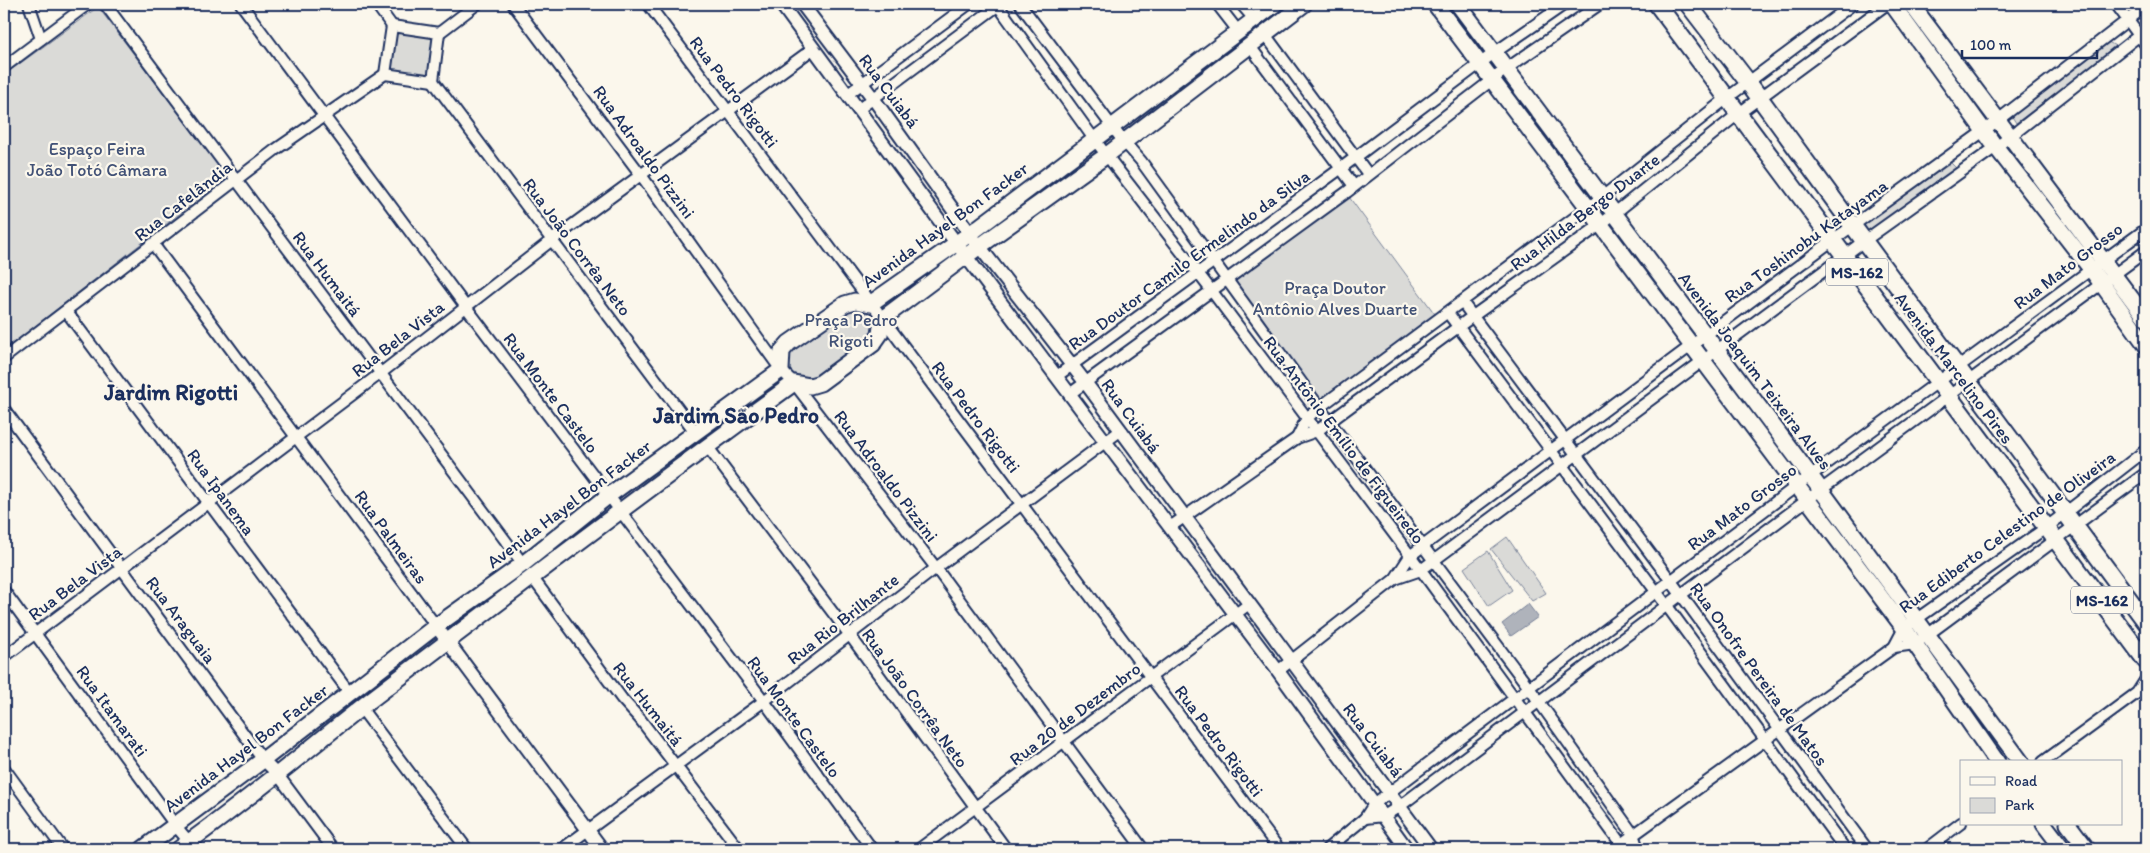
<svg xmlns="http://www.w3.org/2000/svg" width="2150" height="853" font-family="Itim,sans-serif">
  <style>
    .green { fill: #dadad7; stroke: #7a849a }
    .water { fill: #afb3bb; stroke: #747e96 }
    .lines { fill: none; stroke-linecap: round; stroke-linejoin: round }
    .minor-casing { stroke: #1b2f5e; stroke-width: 14 }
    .tertiary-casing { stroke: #1b2f5e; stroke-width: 16 }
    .secondary-casing { stroke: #1b2f5e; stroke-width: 19 }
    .primary-casing { stroke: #1b2f5e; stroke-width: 20 }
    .minor { stroke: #fbf7ec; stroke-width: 10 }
    .tertiary { stroke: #fbf7ec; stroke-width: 12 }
    .secondary { stroke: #fbf7ec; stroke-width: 15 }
    .primary { stroke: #fbf7ec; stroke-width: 16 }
    .labels { text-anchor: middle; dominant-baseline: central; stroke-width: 4.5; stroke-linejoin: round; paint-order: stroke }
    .shield { fill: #fbf7ec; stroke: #5e6b89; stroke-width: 1 }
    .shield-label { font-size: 16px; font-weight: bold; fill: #1b2f5e }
    .street-label { font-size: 18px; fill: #1b2f5e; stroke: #fbf7ec }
    .park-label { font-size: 18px; fill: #415176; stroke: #fbf7ec }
    .district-label { font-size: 22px; font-weight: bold; fill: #1b2f5e; stroke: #fbf7ec }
  </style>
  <rect width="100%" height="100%" fill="#fbf7ec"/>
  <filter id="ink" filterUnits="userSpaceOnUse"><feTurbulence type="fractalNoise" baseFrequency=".02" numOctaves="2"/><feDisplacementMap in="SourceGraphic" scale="10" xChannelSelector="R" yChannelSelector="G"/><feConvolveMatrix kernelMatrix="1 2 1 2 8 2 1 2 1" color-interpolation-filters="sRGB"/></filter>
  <g filter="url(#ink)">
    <g class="green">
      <polygon points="98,7 227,177 4,350 4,75"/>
      <polygon points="393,29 436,36 430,78 387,72"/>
      <polygon points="2105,40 2117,47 2016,123 2011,115"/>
      <polygon points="1950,162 1956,168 1865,235 1858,225"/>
      <polygon points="1349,197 1435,314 1320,401 1234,282"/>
      <path d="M 849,308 C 866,310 873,316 875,334 L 817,381 L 796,379 L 788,368 L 789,348 Z"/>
      <polygon points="1507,537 1546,593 1532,601 1491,549"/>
      <polygon points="1488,551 1512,590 1489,606 1464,568"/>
    </g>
    <polygon class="water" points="1528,604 1538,617 1511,636 1502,624"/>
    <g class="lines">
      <defs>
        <g id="minor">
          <polyline points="29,4 41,39"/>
          <polyline points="105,4 523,564"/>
          <polyline points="241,4 466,307 764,701 872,849"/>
          <polyline points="376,4 392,26"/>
          <polyline points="513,4 641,175 781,370 794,383 936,568 1143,849"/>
          <polyline points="648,4 1279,849"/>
          <polyline points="997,4 1094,139 1211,290 1421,570 1621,844 1627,849"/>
          <polyline points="1020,4 1120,137 1141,161 1330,422 1530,689 1633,834 1638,849"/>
          <polyline points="1217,4 1238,31"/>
          <polyline points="1241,4 1254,19"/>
          <polyline points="2116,4 2146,45"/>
          <polygon points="392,26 439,33 433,81 385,74"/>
          <polyline points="439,33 477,4"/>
          <polyline points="1264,33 1368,174"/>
          <polyline points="1249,45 1354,186"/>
          <polyline points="4,67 88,4"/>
          <polyline points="433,81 696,433"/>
          <polyline points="848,94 969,4"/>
          <polyline points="859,109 1000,4"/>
          <polyline points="153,244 436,626"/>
          <polyline points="1462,302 1671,581 1867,849"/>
          <polyline points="66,311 350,693"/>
          <polyline points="1448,313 1667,606 1845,849"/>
          <polyline points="4,358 275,150 385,74"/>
          <polyline points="1057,376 1340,169 1494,53 1565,4"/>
          <polyline points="1071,393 1347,192 1506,69 1600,4"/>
          <polyline points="4,409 263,760 278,775 333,849"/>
          <polyline points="1297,438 1307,418 1320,407 1601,198 1727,98 1853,4"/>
          <polyline points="707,446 849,634 1006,849"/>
          <polyline points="1170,527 1297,438 1317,431 1473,316 1600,225 1738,114 1887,4"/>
          <polyline points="532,577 622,699 640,719 739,849"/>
          <polyline points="1395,579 1410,556 1423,546 1833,240 1985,130 2146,6"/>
          <polyline points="4,591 175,825 195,849"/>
          <polyline points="1894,647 1915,644 2146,473"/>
          <polyline points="4,657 381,373 552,240 814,48"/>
          <polyline points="1278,671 1395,579 1421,570 1864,241 2007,139 2146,30"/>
          <polyline points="361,708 467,849"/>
          <polyline points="2043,762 2137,693 2146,679"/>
          <polyline points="4,768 63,849"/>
          <polyline points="1365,818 1384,816 1400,806 1807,500 2146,251"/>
          <polyline points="562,849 764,701 936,568 1120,431"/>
          <polyline points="919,849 1249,604"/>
          <polyline points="1327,849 1365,818 1374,804 1810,476 2146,229"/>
          <polyline points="1614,849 1894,647 1904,628 2047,527 2146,450"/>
          <polyline points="1927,849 1961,823"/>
        </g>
        <g id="tertiary">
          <polyline points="781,4 956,243 1278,671 1407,849"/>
          <polyline points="802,4 873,98 979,246 1085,382 1431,849"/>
          <polyline points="436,626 602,849"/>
        </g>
        <g id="secondary">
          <polyline points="1435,4 1904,628 1997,762"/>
          <polyline points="1458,4 1821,490 2021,762"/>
          <polyline points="1892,4 1992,142 2091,269 2146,345"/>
          <polyline points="1911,4 2146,318"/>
          <polyline points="2044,824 2063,849"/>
          <polyline points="2068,824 2087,849"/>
          <polyline points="143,849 263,760 436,626 523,564 608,496 781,370 782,351 789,343 845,304 855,301 870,304 971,233 1275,4"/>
          <path d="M 179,849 C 246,802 308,749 372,699 C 512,592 652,486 794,383 L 810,386 L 820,383 L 873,344 L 880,334 L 882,319 L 966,256 L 1107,155 L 1304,4"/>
        </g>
        <g id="primary">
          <polyline points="1657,4 2146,661"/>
          <polyline points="1688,4 1748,82 1853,226 2146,622"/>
        </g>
      </defs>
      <use href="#minor" class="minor-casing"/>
      <use href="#tertiary" class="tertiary-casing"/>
      <use href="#secondary" class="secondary-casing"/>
      <use href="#primary" class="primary-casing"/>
      <use href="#minor" class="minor"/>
      <use href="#tertiary" class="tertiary"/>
      <use href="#secondary" class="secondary"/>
      <use href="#primary" class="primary"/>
    </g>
  </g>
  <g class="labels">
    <g class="shield">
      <rect x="1826" y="258.5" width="62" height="27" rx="4"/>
      <rect x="2071" y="586.5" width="62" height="27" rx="4"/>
    </g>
    <g class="shield-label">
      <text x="1857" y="272">MS-162</text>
      <text x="2102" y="600">MS-162</text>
    </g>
    <g class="street-label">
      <text transform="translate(889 91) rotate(53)">Rua Cuiabá</text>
      <text transform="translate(734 92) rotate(53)">Rua Pedro Rigotti</text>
      <text transform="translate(644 152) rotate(54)">Rua Adroaldo Pizzini</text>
      <text transform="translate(183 201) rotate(-38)">Rua Cafelândia</text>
      <text transform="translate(1585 212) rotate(-37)">Rua Hilda Bergo Duarte</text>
      <text transform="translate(945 225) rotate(-36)">Avenida Hayel Bon Facker</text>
      <text transform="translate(1806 241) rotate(-36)">Rua Toshinobu Katayama</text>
      <text transform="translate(577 247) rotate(53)">Rua João Corrêa Neto</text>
      <text transform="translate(1189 260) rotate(-36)">Rua Doutor Camilo Ermelindo da Silva</text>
      <text transform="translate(2068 266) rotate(-37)">Rua Mato Grosso</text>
      <text transform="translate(327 274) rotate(53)">Rua Humaitá</text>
      <text transform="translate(398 339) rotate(-38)">Rua Bela Vista</text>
      <text transform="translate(1954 368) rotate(53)">Avenida Marcelino Pires</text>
      <text transform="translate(1755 371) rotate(53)">Avenida Joaquim Teixeira Alves</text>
      <text transform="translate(551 393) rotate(53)">Rua Monte Castelo</text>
      <text transform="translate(1131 416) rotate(54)">Rua Cuiabá</text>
      <text transform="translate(976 417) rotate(53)">Rua Pedro Rigotti</text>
      <text transform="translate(1344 440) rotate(53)">Rua Antônio Emílio de Figueiredo</text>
      <text transform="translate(886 476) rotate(53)">Rua Adroaldo Pizzini</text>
      <text transform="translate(221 492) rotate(54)">Rua Ipanema</text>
      <text transform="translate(569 504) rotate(-37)">Avenida Hayel Bon Facker</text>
      <text transform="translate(1742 507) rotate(-37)">Rua Mato Grosso</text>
      <text transform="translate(2007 532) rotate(-36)">Rua Ediberto Celestino de Oliveira</text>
      <text transform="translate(391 537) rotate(54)">Rua Palmeiras</text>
      <text transform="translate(75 583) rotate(-37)">Rua Bela Vista</text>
      <text transform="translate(843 619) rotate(-38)">Rua Rio Brilhante</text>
      <text transform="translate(181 620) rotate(53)">Rua Araguaia</text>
      <text transform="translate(1759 674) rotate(54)">Rua Onofre Pereira de Matos</text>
      <text transform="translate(915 698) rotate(54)">Rua João Corrêa Neto</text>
      <text transform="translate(648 704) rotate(52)">Rua Humaitá</text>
      <text transform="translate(112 711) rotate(54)">Rua Itamarati</text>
      <text transform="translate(1075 714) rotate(-37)">Rua 20 de Dezembro</text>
      <text transform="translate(794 717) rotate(54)">Rua Monte Castelo</text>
      <text transform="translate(1373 740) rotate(53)">Rua Cuiabá</text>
      <text transform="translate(1219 741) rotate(53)">Rua Pedro Rigotti</text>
      <text transform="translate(246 748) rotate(-37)">Avenida Hayel Bon Facker</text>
    </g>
    <g class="park-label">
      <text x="97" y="149">Espaço Feira<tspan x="97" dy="21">João Totó Câmara</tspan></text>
      <text x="1335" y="288">Praça Doutor<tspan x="1335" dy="21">Antônio Alves Duarte</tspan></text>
      <text x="851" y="320">Praça Pedro<tspan x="851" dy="21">Rigoti</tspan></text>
    </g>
    <g class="district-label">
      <text x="171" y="392">Jardim Rigotti</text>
      <text x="736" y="415">Jardim São Pedro</text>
    </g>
  </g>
  <rect width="2150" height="853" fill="none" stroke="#fbf7ec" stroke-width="20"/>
  <rect x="10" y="10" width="2130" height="833" fill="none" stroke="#1b2f5e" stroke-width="2" filter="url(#ink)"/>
  <rect x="1960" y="760" width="162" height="65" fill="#fbf7ec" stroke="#a1a7b3"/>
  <rect x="1970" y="777" width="25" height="8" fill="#fbf7ec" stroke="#a1a7b3"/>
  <text x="2005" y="786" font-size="15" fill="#1b2f5e">Road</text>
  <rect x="1970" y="798" width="25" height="15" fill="#dadad7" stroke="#a1a7b3"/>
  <text x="2005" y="810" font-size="15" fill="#1b2f5e">Park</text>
  <path d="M1962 50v8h135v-8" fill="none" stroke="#1b2f5e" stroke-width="2.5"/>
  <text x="1970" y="50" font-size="15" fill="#1b2f5e" stroke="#fbf7ec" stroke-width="4" paint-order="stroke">100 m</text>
</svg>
